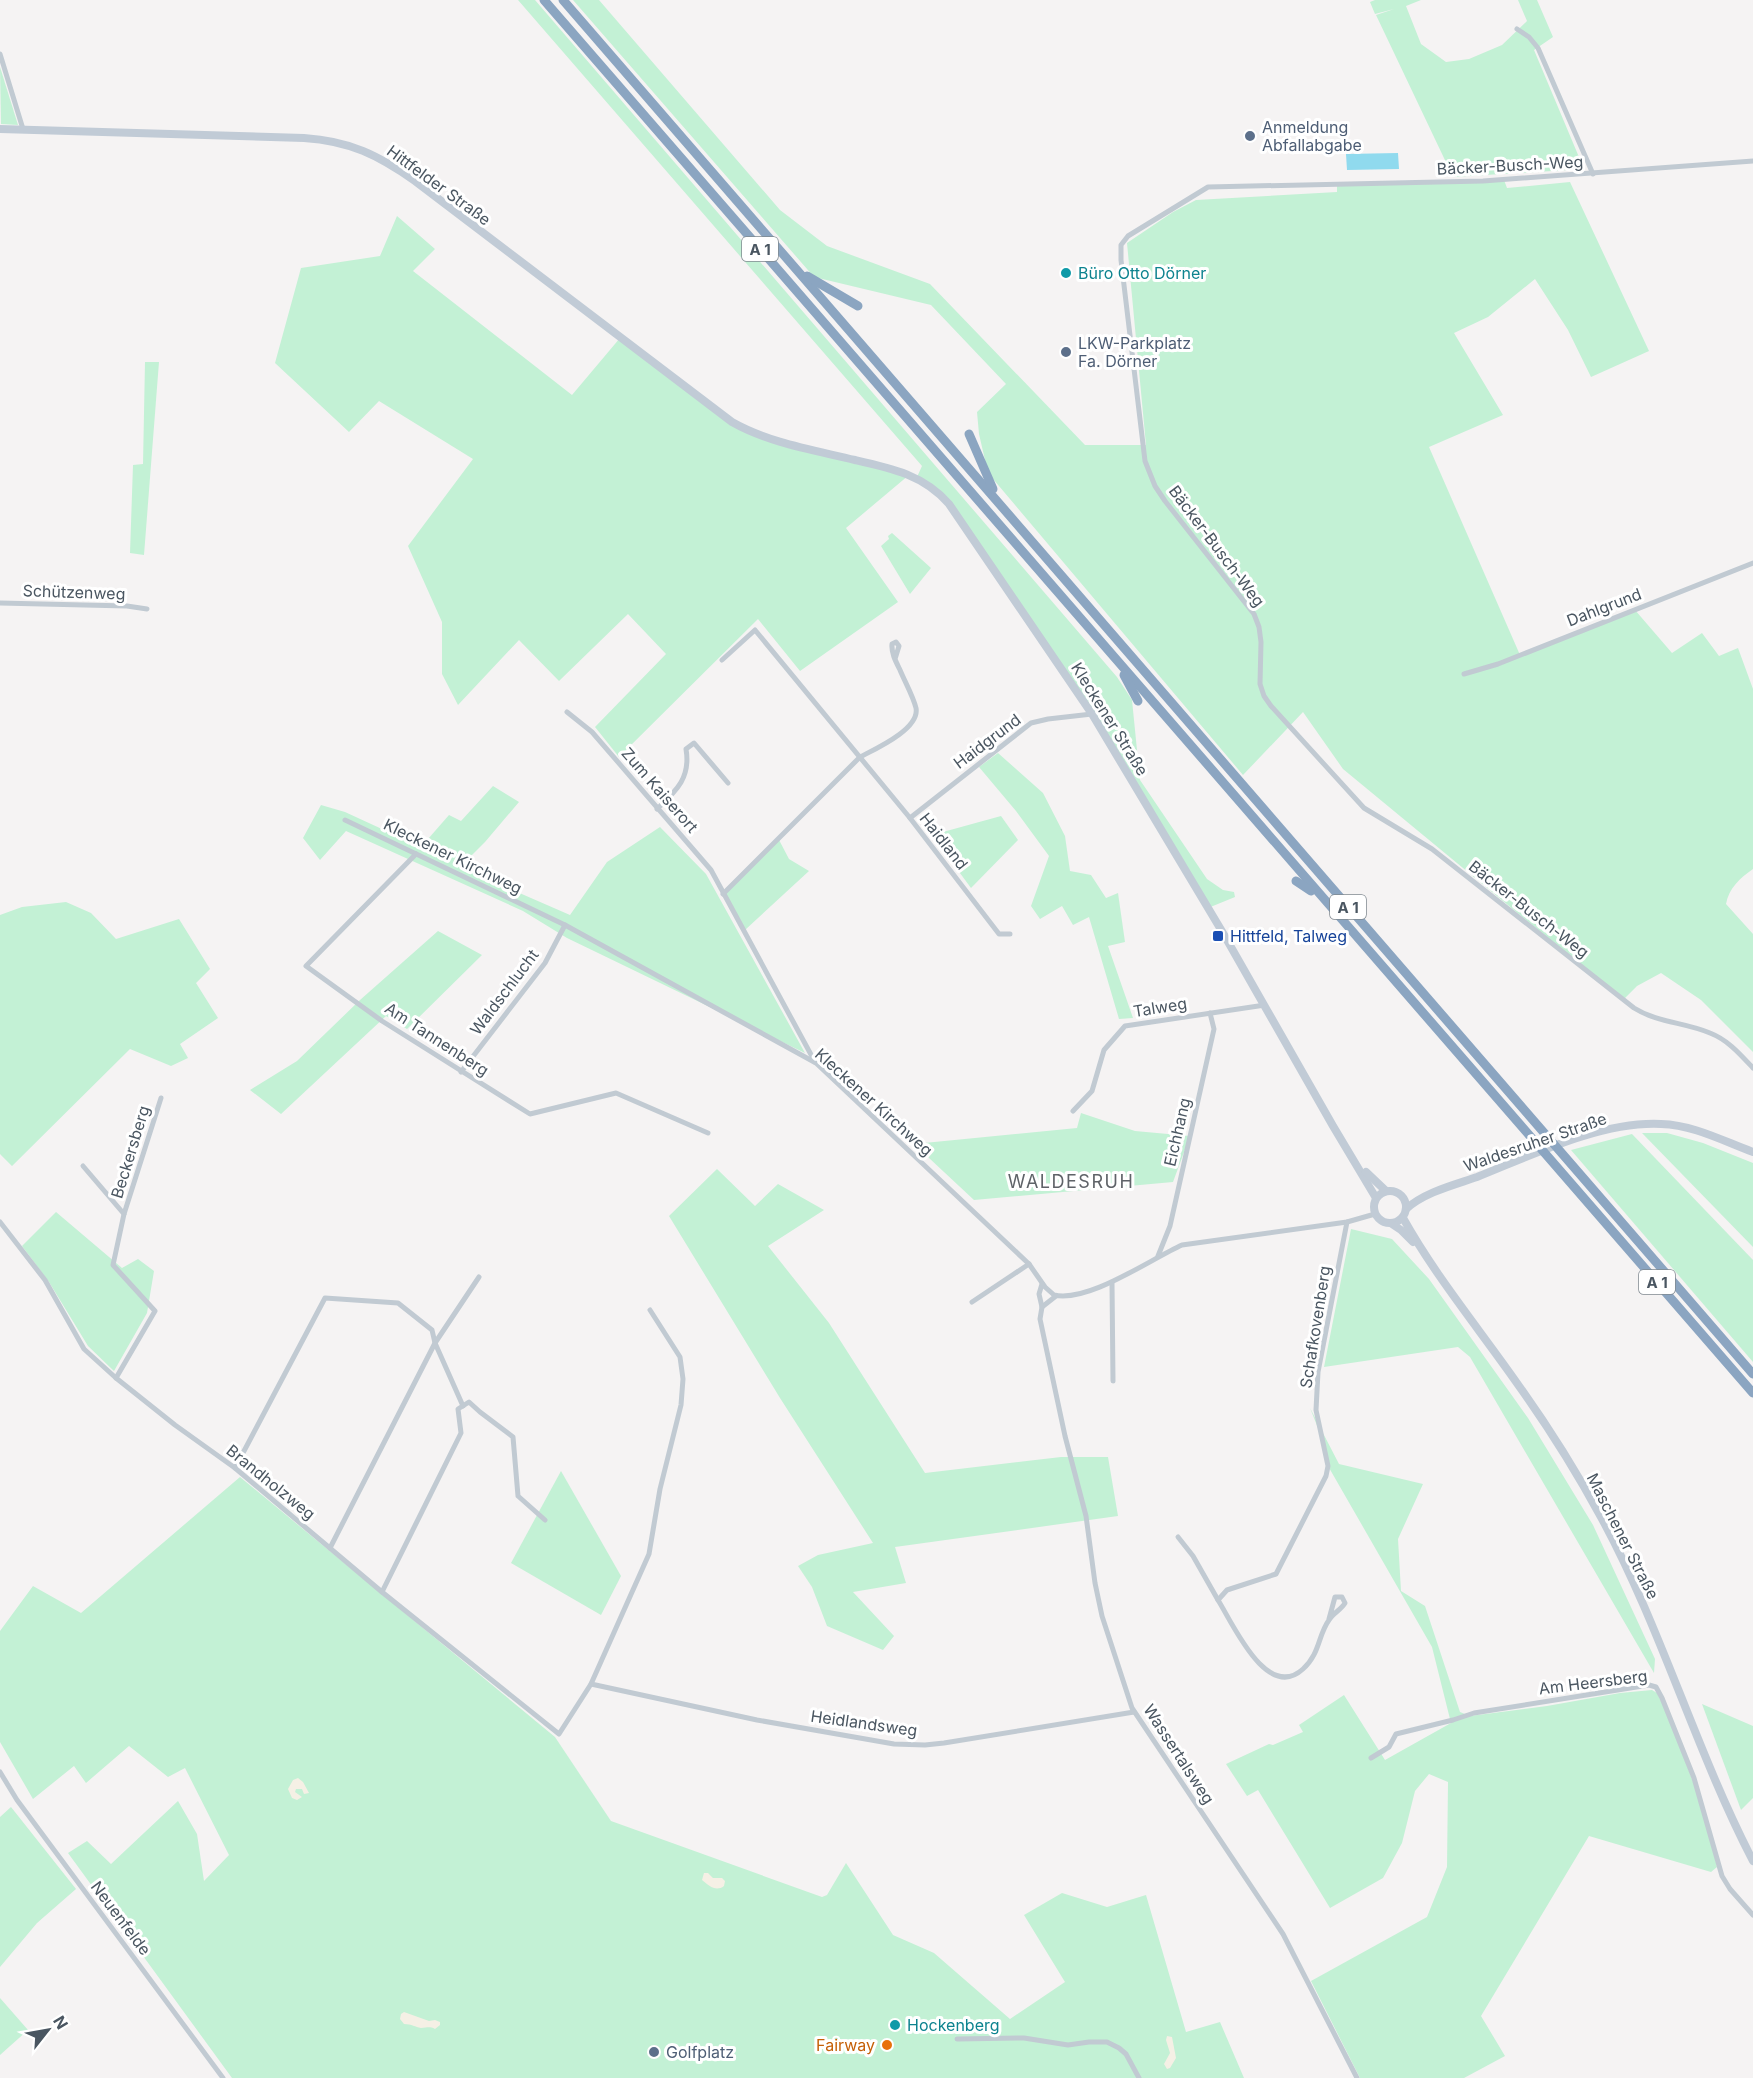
<svg xmlns="http://www.w3.org/2000/svg" width="1753" height="2078" font-family="Inter,sans-serif">
  <style>
    .green { fill: #c3f1d5 }
    .sand { fill: #f5f0e5 }
    .water { fill: #90daee }
    .lines { fill: none; stroke-linecap: round; stroke-linejoin: round }
    .street { stroke: #c1cad2; stroke-width: 5 }
    .secondary { stroke: #c1cbd6; stroke-width: 8 }
    .highway { stroke: #8ba5c1; stroke-width: 9 }
    .service-dot { fill: #5c6f8a; stroke: #fff; stroke-width: 2 }
    .culture-dot { fill: #0f9aa8; stroke: #fff; stroke-width: 2 }
    .transit-dot { fill: #1a4fb4; stroke: #fff; stroke-width: 2 }
    .food-dot { fill: #e8710a; stroke: #fff; stroke-width: 2 }
    .labels { text-anchor: middle; dominant-baseline: central; stroke-width: 6; stroke-linejoin: round; paint-order: stroke }
    .shield { fill: #fff; stroke: #808990; stroke-width: 1.5 }
    .shield-label { font-size: 15px; font-weight: bold; fill: #4a5661 }
    .service-label { font-size: 16px; fill: #4e5e75; stroke: #fff; text-anchor: start }
    .street-label { font-size: 16px; fill: #4a5661; stroke: #fff }
    .culture-label { font-size: 16px; fill: #0d838f; stroke: #fff; text-anchor: start }
    .transit-label { font-size: 16px; fill: #164399; stroke: #fff; text-anchor: start }
    .food-label { font-size: 16px; fill: #c56008; stroke: #fff; text-anchor: end }
    .neighbourhood-label { font-size: 18px; letter-spacing: 1.5px; fill: #5f6368; stroke: #fff }
  </style>
  <rect width="100%" height="100%" fill="#f5f3f3"/>
  <g class="green">
    <polygon points="518,0 535,0 1117,677 1132,700 1140,780 1207,879 1223,890 1234,892 1235,897 1208,908 1093,713 950,504 917,477 922,466"/>
    <path d="M 573,0 L 599,0 L 780,210 L 827,246 L 930,284 L 1085,445 L 1146,445 L 1127,243 L 1173,212 L 1196,200 L 1337,192 L 1337,186 L 1504,180 L 1507,188 L 1570,182 L 1649,351 L 1591,377 L 1568,330 L 1535,279 L 1488,317 L 1454,333 L 1503,415 L 1429,447 L 1520,655 L 1635,610 L 1672,653 L 1702,633 L 1719,656 L 1738,648 L 1753,689 L 1753,869 C 1740,878 1729,888 1726,904 L 1753,934 L 1753,1052 L 1701,1000 L 1661,973 L 1637,986 L 1623,1000 L 1343,769 L 1303,712 L 1243,775 L 988,473 L 979,434 L 977,412 L 1006,384 L 931,305 L 814,277 Z"/>
    <polygon points="1375,0 1421,0 1406,6 1421,44 1446,62 1469,59 1502,45 1527,21 1518,0 1537,0 1553,37 1534,50 1584,169 1453,177 1376,15 1394,9 1375,14 1370,2"/>
    <polygon points="0,67 18,125 1,124"/>
    <polygon points="397,216 435,249 413,271 572,395 620,338 742,428 909,475 846,528 898,602 800,671 758,619 619,757 595,727 666,654 628,614 559,681 519,640 458,705 442,674 442,622 408,546 473,459 379,401 349,432 275,363 301,268 380,256"/>
    <polygon points="145,362 159,362 144,555 130,553 133,465 143,464"/>
    <polygon points="892,533 931,568 910,594 881,546 889,539 888,536"/>
    <polygon points="998,753 1043,793 1065,836 1070,871 1091,875 1106,898 1118,893 1125,942 1108,946 1133,1018 1119,1019 1089,917 1073,925 1062,906 1040,919 1031,906 1049,856 1016,811 979,767"/>
    <polygon points="493,786 519,802 485,842 460,867 570,915 607,862 660,827 706,874 805,1053 567,938 523,911 346,831 320,860 303,838 321,805 345,812 421,847 449,815 461,821"/>
    <polygon points="1001,816 1018,840 971,888 932,835"/>
    <polygon points="778,838 789,859 809,871 745,930 723,894"/>
    <polygon points="66,902 91,913 116,939 179,919 210,969 196,983 218,1018 180,1044 188,1058 171,1066 130,1049 12,1166 0,1154 0,915 22,907"/>
    <polygon points="438,931 482,955 407,1029 386,1016 281,1114 250,1090 297,1061 360,1000"/>
    <polygon points="1081,1113 1135,1131 1190,1136 1173,1182 974,1200 914,1144 1077,1128"/>
    <polygon points="1642,1133 1667,1133 1703,1143 1753,1163 1753,1247"/>
    <polygon points="1632,1134 1753,1260 1753,1362 1571,1150"/>
    <polygon points="717,1169 755,1206 778,1184 824,1210 768,1246 829,1323 925,1473 1061,1457 1108,1457 1118,1516 895,1547 906,1583 853,1592 894,1636 883,1650 827,1626 812,1587 798,1566 818,1555 873,1543 780,1398 669,1216"/>
    <polygon points="56,1212 122,1268 138,1259 154,1271 147,1313 114,1371 88,1346 49,1282 22,1246"/>
    <polygon points="1351,1229 1392,1239 1429,1279 1528,1418 1593,1525 1655,1659 1654,1673 1470,1357 1458,1347 1324,1367"/>
    <polygon points="1310,1408 1339,1464 1423,1484 1398,1539 1401,1591 1425,1606 1460,1712 1470,1716 1547,1706 1620,1693 1652,1690 1657,1693 1667,1712 1705,1814 1717,1867 1711,1872 1589,1836 1481,2016 1505,2056 1464,2078 1360,2078 1311,1981 1427,1917 1447,1867 1448,1782 1429,1774 1415,1791 1402,1843 1383,1878 1330,1908 1258,1790 1247,1796 1226,1764 1269,1744 1273,1745 1303,1732 1299,1725 1344,1695 1385,1760 1451,1723 1432,1647 1328,1466 1322,1438"/>
    <polygon points="561,1471 621,1576 601,1615 511,1563"/>
    <polygon points="240,1477 555,1737 611,1821 822,1897 827,1895 846,1863 893,1935 934,1953 1010,2019 1065,1982 1024,1915 1062,1893 1107,1907 1146,1895 1186,2032 1220,2022 1244,2078 232,2078 68,1853 87,1841 111,1864 178,1801 197,1834 204,1881 229,1855 185,1768 168,1777 129,1746 86,1783 74,1766 33,1799 0,1742 0,1631 33,1586 81,1613"/>
    <polygon points="1702,1704 1753,1726 1753,1798 1741,1810"/>
    <polygon points="11,1807 76,1889 37,1923 0,1967 0,1817"/>
    <polygon points="0,1998 28,2030 0,2055"/>
  </g>
  <g class="sand">
    <polygon points="298,1778 303,1782 309,1793 304,1794 302,1789 296,1789 295,1792 302,1797 297,1800 292,1798 288,1789 293,1780"/>
    <path d="M 704,1873 L 708,1873 L 713,1878 L 722,1878 L 725,1881 L 724,1886 C 716,1892 709,1886 702,1880 Z"/>
    <path d="M 404,2012 L 429,2021 L 435,2020 L 440,2022 L 440,2025 L 435,2029 C 429,2026 427,2028 421,2028 C 415,2027 412,2024 404,2024 L 400,2019 L 401,2014 Z"/>
    <polygon points="1167,2036 1172,2037 1176,2058 1170,2068 1167,2069 1164,2064 1170,2053 1166,2040"/>
  </g>
  <polygon class="water" points="1398,153 1399,169 1347,170 1346,154"/>
  <g class="lines">
    <g class="street">
      <polyline points="1517,29 1529,37 1538,48 1593,174"/>
      <polyline points="0,54 23,129"/>
      <path d="M 1753,161 L 1483,181 L 1208,187 L 1128,236 L 1121,245 L 1121,260 L 1145,461 L 1155,486 L 1165,501 L 1254,614 L 1259,627 L 1261,642 L 1260,684 L 1264,696 L 1271,706 L 1364,808 L 1432,849 L 1634,1008 C 1658,1023 1684,1022 1710,1033 C 1728,1040 1740,1054 1753,1068"/>
      <polyline points="0,603 127,606 147,609"/>
      <polyline points="722,660 755,630 910,818 999,934 1010,934"/>
      <polyline points="1464,674 1498,664 1753,563"/>
      <polyline points="567,712 592,732 711,870 815,1062"/>
      <path d="M 657,809 C 676,791 691,778 686,749 L 694,743 L 728,783"/>
      <polyline points="910,818 1031,723 1048,719 1092,714"/>
      <path d="M 345,820 L 565,925 L 816,1063 L 1029,1264 L 1045,1287 L 1054,1295 C 1088,1303 1149,1260 1182,1245 L 1347,1222 L 1375,1214"/>
      <polyline points="416,854 306,966 382,1021 530,1114 616,1093 708,1133"/>
      <path d="M 723,894 L 860,757 C 875,749 920,729 916,708 C 913,696 905,682 900,670 C 896,662 891,653 892,644 L 896,642 L 899,646 L 895,659"/>
      <polyline points="461,1072 545,963 565,925"/>
      <polyline points="1073,1111 1092,1091 1104,1050 1125,1026 1265,1005"/>
      <polyline points="83,1166 124,1214"/>
      <polyline points="0,1222 45,1280 84,1349 116,1378 175,1425 235,1468 382,1592 559,1734 591,1684 649,1554 660,1489 681,1405 683,1379 680,1357 650,1310"/>
      <polyline points="1158,1256 1170,1226 1214,1029 1210,1013"/>
      <polyline points="1112,1283 1113,1381"/>
      <polyline points="1056,1296 1042,1307 1040,1319 1065,1436 1086,1516 1095,1583 1102,1616 1132,1708 1283,1934 1357,2078"/>
      <polyline points="972,1302 1029,1264"/>
      <polyline points="1042,1307 1039,1294 1042,1284"/>
      <polyline points="116,1378 155,1311 113,1265 124,1214 161,1098"/>
      <polyline points="235,1468 325,1298 398,1303 432,1330 435,1343 463,1406"/>
      <polyline points="1178,1537 1193,1556 1218,1600"/>
      <polyline points="330,1548 435,1343 479,1277"/>
      <polyline points="382,1592 461,1433 458,1409 469,1402 480,1412 513,1437 518,1496 545,1520"/>
      <path d="M 1329,1619 L 1335,1597 L 1342,1597 L 1345,1603 C 1341,1610 1333,1613 1329,1620 C 1318,1635 1320,1654 1303,1669 C 1267,1702 1233,1624 1218,1600 L 1227,1590 L 1276,1574 L 1326,1476 L 1328,1466 L 1316,1410 L 1318,1372 L 1347,1222"/>
      <polyline points="591,1684 757,1720 894,1744 925,1745 944,1743 1134,1712"/>
      <polyline points="1371,1758 1389,1747 1396,1734 1453,1720 1474,1713 1649,1685 1656,1687 1662,1698 1694,1778 1722,1876 1730,1889 1753,1915"/>
      <polyline points="0,1772 17,1800 223,2078"/>
      <polyline points="957,2039 1024,2038 1068,2045 1089,2042 1107,2042 1119,2048 1126,2054 1139,2078"/>
    </g>
    <g class="secondary">
      <path d="M 0,129 L 304,138 C 350,141 378,155 415,181 L 732,422 C 769,443 814,450 855,460 C 891,468 924,475 949,504 L 1092,714 L 1223,933 L 1333,1126 L 1376,1198"/>
      <polyline points="1366,1172 1386,1191"/>
      <circle cx="1390" cy="1207" r="16"/>
      <path d="M 1406,1209 C 1425,1192 1454,1185 1477,1177 C 1532,1155 1602,1121 1661,1124 C 1694,1125 1723,1141 1753,1152"/>
      <path d="M 1403,1218 C 1436,1277 1480,1330 1519,1386 C 1549,1428 1576,1471 1601,1517 C 1661,1627 1695,1749 1753,1861"/>
      <polyline points="1392,1224 1401,1230 1413,1242"/>
    </g>
    <g class="highway">
      <polyline points="544,0 1753,1393"/>
      <polyline points="563,0 1753,1374"/>
      <polyline points="807,276 858,306"/>
      <polyline points="969,434 993,489"/>
      <polyline points="1124,675 1138,701"/>
      <polyline points="1296,881 1311,891"/>
    </g>
  </g>
  <g class="service-dot">
    <circle cx="1250" cy="136" r="6"/>
    <circle cx="1066" cy="352" r="6"/>
    <circle cx="654" cy="2052" r="6"/>
  </g>
  <g class="culture-dot">
    <circle cx="1066" cy="273" r="6"/>
    <circle cx="895" cy="2025" r="6"/>
  </g>
  <rect class="transit-dot" x="1212" y="930" width="12" height="12" rx="3"/>
  <circle class="food-dot" cx="887" cy="2045" r="6"/>
  <g class="labels">
    <g class="shield">
      <rect x="742" y="237" width="36" height="24" rx="4.5"/>
      <rect x="1330" y="895" width="36" height="24" rx="4.5"/>
      <rect x="1639" y="1270" width="36" height="24" rx="4.5"/>
    </g>
    <g class="shield-label">
      <text x="760" y="249">A 1</text>
      <text x="1348" y="907">A 1</text>
      <text x="1657" y="1282">A 1</text>
    </g>
    <g class="service-label">
      <text x="1262" y="127">Anmeldung<tspan x="1262" dy="18">Abfallabgabe</tspan></text>
      <text x="1078" y="343">LKW-Parkplatz<tspan x="1078" dy="18">Fa. Dörner</tspan></text>
      <text x="666" y="2052">Golfplatz</text>
    </g>
    <g class="street-label">
      <text transform="translate(1510 165) rotate(-3)">Bäcker-Busch-Weg</text>
      <text transform="translate(439 185) rotate(36)">Hittfelder Straße</text>
      <text transform="translate(1217 546) rotate(53)">Bäcker-Busch-Weg</text>
      <text transform="translate(74 592) rotate(2)">Schützenweg</text>
      <text transform="translate(1604 607) rotate(-21)">Dahlgrund</text>
      <text transform="translate(1110 719) rotate(58)">Kleckener Straße</text>
      <text transform="translate(987 741) rotate(-37)">Haidgrund</text>
      <text transform="translate(660 790) rotate(49)">Zum Kaiserort</text>
      <text transform="translate(944 841) rotate(52)">Haidland</text>
      <text transform="translate(453 856) rotate(26)">Kleckener Kirchweg</text>
      <text transform="translate(1529 909) rotate(38)">Bäcker-Busch-Weg</text>
      <text transform="translate(504 992) rotate(-53)">Waldschlucht</text>
      <text transform="translate(1160 1007) rotate(-9)">Talweg</text>
      <text transform="translate(437 1039) rotate(33)">Am Tannenberg</text>
      <text transform="translate(874 1102) rotate(42)">Kleckener Kirchweg</text>
      <text transform="translate(1177 1132) rotate(-77)">Eichhang</text>
      <text transform="translate(1535 1142) rotate(-19)">Waldesruher Straße</text>
      <text transform="translate(130 1152) rotate(-73)">Beckersberg</text>
      <text transform="translate(1315 1327) rotate(-81)">Schafkovenberg</text>
      <text transform="translate(271 1482) rotate(39)">Brandholzweg</text>
      <text transform="translate(1623 1536) rotate(63)">Maschener Straße</text>
      <text transform="translate(1593 1682) rotate(-7)">Am Heersberg</text>
      <text transform="translate(864 1723) rotate(8)">Heidlandsweg</text>
      <text transform="translate(1179 1754) rotate(57)">Wassertalsweg</text>
      <text transform="translate(121 1918) rotate(53)">Neuenfelde</text>
    </g>
    <g class="culture-label">
      <text x="1078" y="273">Büro Otto Dörner</text>
      <text x="907" y="2025">Hockenberg</text>
    </g>
    <g class="transit-label">
      <text x="1230" y="936">Hittfeld, Talweg</text>
    </g>
    <g class="food-label">
      <text x="875" y="2045">Fairway</text>
    </g>
    <g class="neighbourhood-label">
      <text x="1071" y="1181">WALDESRUH</text>
    </g>
  </g>
  <g transform="translate(48 2030) rotate(59)" stroke="#ffffff" stroke-width="4.5" paint-order="stroke">
  <path d="M0-4.5L10 22L0 15L-10 22Z" fill="#4a5661"/>
  <text y="-9" font-size="16" font-weight="bold" text-anchor="middle" fill="#4a5661">N</text>
  </g>
</svg>
